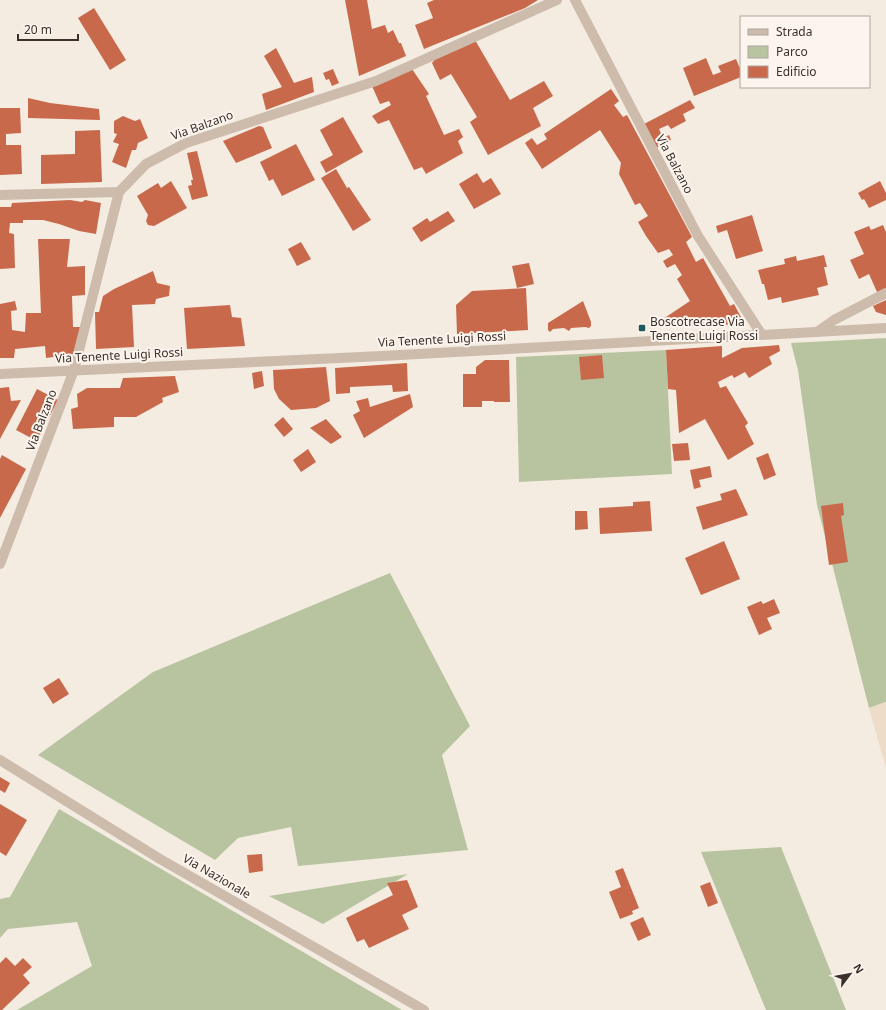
<svg xmlns="http://www.w3.org/2000/svg" width="886" height="1010" font-family="'Noto Sans',sans-serif">
  <style>
    .green { fill: #b8c4a0 }
    .plaza { fill: #ecdcc8 }
    .building { fill: #c8694b }
    .lines { fill: none; stroke-linecap: round; stroke-linejoin: round }
    .minor { stroke: #cdbbac; stroke-width: 10 }
    .poi-dot { fill: #1f5a5e; stroke: #fbf5ee; stroke-width: 1.5 }
    .labels { text-anchor: middle; dominant-baseline: central; stroke-width: 4; stroke-linejoin: round; paint-order: stroke }
    .street-label { font-size: 12px; fill: #3b302b; stroke: #fbf5ee }
    .poi-label { font-size: 12px; fill: #3b302b; stroke: #fbf5ee; text-anchor: start }
  </style>
  <rect width="100%" height="100%" fill="#f4ebe1"/>
  <g class="green">
    <polygon points="886,338 886,702 869,708 817,505 798,370 791,343"/>
    <polygon points="666,350 672,474 519,482 516,357"/>
    <polygon points="390,573 470,726 442,755 468,850 298,866 291,827 238,838 215,860 38,755 153,672"/>
    <polygon points="59,809 402,1010 17,1010 92,966 77,922 8,929 0,938 0,899 10,897"/>
    <polygon points="781,847 846,1010 766,1010 701,852"/>
    <polygon points="408,874 323,924 269,896"/>
  </g>
  <polygon class="plaza" points="886,702 886,768 869,708"/>
  <g class="building">
    <polygon points="345,0 367,0 372,29 385,25 388,33 393,30 399,43 401,43 406,56 359,76"/>
    <polygon points="434,0 538,0 525,8 424,49 415,25 433,18 427,3"/>
    <polygon points="94,8 126,60 110,70 78,18"/>
    <polygon points="475,40 510,100 544,81 553,96 533,108 541,126 488,155 470,122 477,117 451,74 440,80 432,63 436,58"/>
    <polygon points="276,48 294,83 312,77 314,92 266,110 262,94 282,87 264,56"/>
    <polygon points="706,58 713,75 721,72 718,66 736,59 741,71 741,77 694,96 683,68"/>
    <polygon points="333,69 339,83 332,86 329,79 326,80 323,73"/>
    <polygon points="412,69 429,94 426,96 444,135 459,129 463,137 458,141 463,153 426,174 422,167 414,170 389,120 378,124 372,116 391,105 389,101 380,104 372,86"/>
    <polygon points="611,89 619,101 614,105 623,117 627,115 692,237 686,242 696,262 703,258 730,306 734,304 742,319 742,324 669,327 663,319 690,301 677,279 682,275 675,264 667,268 663,261 673,255 669,249 658,253 646,236 638,222 648,216 640,203 635,205 619,174 621,163 600,130 542,169 525,143 532,138 537,145 547,139 544,134"/>
    <polygon points="28,98 50,103 99,109 100,120 28,118"/>
    <polygon points="690,100 695,108 683,114 686,121 671,129 668,125 659,129 663,138 669,135 671,140 656,148 644,124"/>
    <polygon points="0,108 20,108 21,133 6,134 6,145 21,145 22,174 0,175"/>
    <polygon points="123,116 135,121 140,119 148,138 138,143 136,150 132,150 126,168 112,162 119,144 113,142 117,134 114,133 114,121"/>
    <polygon points="343,117 363,152 326,173 320,162 333,155 320,130"/>
    <polygon points="259,126 263,127 272,148 236,163 223,141"/>
    <polygon points="100,130 102,182 41,184 41,155 75,154 75,131"/>
    <polygon points="296,144 315,180 282,196 273,179 269,181 260,162"/>
    <polygon points="197,151 208,196 192,200 188,186 192,185 191,180 193,180 187,153"/>
    <polygon points="336,169 347,188 349,187 371,220 353,231 321,178"/>
    <polygon points="477,173 483,183 491,178 501,194 474,209 459,184"/>
    <polygon points="171,181 187,208 154,226 148,225 146,221 148,215 137,196 158,183 161,188"/>
    <polygon points="880,181 886,193 886,200 869,208 864,199 862,200 858,193"/>
    <polygon points="70,200 82,202 85,200 101,203 96,234 79,231 59,224 43,220 23,220 23,223 10,223 9,233 14,234 15,268 0,269 0,207 11,207 12,203"/>
    <polygon points="448,211 455,221 421,242 412,228 427,218 430,222"/>
    <polygon points="752,215 763,251 736,259 727,230 718,233 716,226"/>
    <polygon points="883,225 886,232 886,288 877,292 869,274 859,279 850,260 864,254 854,232 869,226 871,230"/>
    <polygon points="38,239 70,239 67,267 85,266 85,295 72,296 73,327 81,327 74,354 46,358 45,346 15,349 14,358 0,358 0,304 15,301 17,310 11,311 12,330 25,332 26,313 41,313"/>
    <polygon points="301,242 311,259 297,266 288,249"/>
    <polygon points="824,255 827,267 824,267 828,285 817,288 819,295 782,303 781,297 768,300 764,284 762,284 758,270 785,264 784,259 796,256 797,261"/>
    <polygon points="529,263 534,284 517,288 512,266"/>
    <polygon points="153,271 157,283 170,286 169,296 156,299 155,304 132,305 134,347 96,349 95,312 99,312 103,296 114,289"/>
    <polygon points="526,288 528,330 457,334 456,305 472,291"/>
    <polygon points="886,300 886,315 876,312 873,306"/>
    <polygon points="583,301 591,322 591,326 589,328 585,327 571,328 569,331 564,328 553,329 550,332 548,330 548,323"/>
    <polygon points="230,305 232,317 241,318 245,346 187,349 184,308"/>
    <polygon points="779,345 780,351 769,357 772,364 749,378 745,372 734,378 732,375 718,382 720,388 726,386 748,423 745,426 754,444 728,460 705,419 679,433 676,390 668,389 666,350 722,346 722,358 742,348"/>
    <polygon points="602,355 604,378 581,380 579,357"/>
    <polygon points="485,360 509,360 510,402 494,402 494,401 482,401 482,407 463,407 463,374 476,374 476,367"/>
    <polygon points="407,363 408,391 393,392 392,385 350,387 350,393 336,394 335,368"/>
    <polygon points="326,367 330,401 316,408 291,410 279,399 274,389 273,370"/>
    <polygon points="262,371 264,386 254,389 252,373"/>
    <polygon points="175,376 179,392 162,398 163,402 136,417 114,417 114,427 73,429 71,409 78,407 77,394 87,388 120,388 123,378"/>
    <polygon points="9,387 11,401 21,400 0,439 0,388"/>
    <polygon points="37,389 58,400 37,441 16,430"/>
    <polygon points="410,394 413,407 364,438 353,415 360,411 356,401 368,398 370,407"/>
    <polygon points="283,417 293,429 284,437 274,425"/>
    <polygon points="326,419 342,437 331,444 310,428"/>
    <polygon points="688,443 690,460 674,461 672,444"/>
    <polygon points="308,449 316,462 301,472 293,460"/>
    <polygon points="768,453 776,475 764,480 756,458"/>
    <polygon points="2,455 26,469 0,518 0,459"/>
    <polygon points="710,466 712,477 699,480 701,487 694,489 690,470"/>
    <polygon points="736,489 748,515 703,530 696,507 722,500 720,494"/>
    <polygon points="650,501 652,531 600,534 599,508 633,506 633,502"/>
    <polygon points="843,503 844,515 841,516 848,562 829,565 821,506"/>
    <polygon points="575,511 587,511 588,529 575,530"/>
    <polygon points="724,541 740,579 701,595 685,558"/>
    <polygon points="774,599 780,613 767,618 772,629 759,635 747,607 761,601 763,604"/>
    <polygon points="59,678 69,694 53,704 43,688"/>
    <polygon points="0,777 10,783 5,793 0,790"/>
    <polygon points="0,804 27,820 6,856 0,852"/>
    <polygon points="262,854 263,871 249,873 247,855"/>
    <polygon points="623,868 639,908 632,911 633,914 620,919 609,892 621,887 615,871"/>
    <polygon points="407,880 418,907 402,915 409,929 369,948 364,939 357,942 346,918 393,895 387,883"/>
    <polygon points="710,882 718,903 708,907 700,886"/>
    <polygon points="643,917 651,935 638,941 630,923"/>
    <polygon points="6,957 15,966 23,958 32,967 23,975 30,983 2,1010 0,1010 0,963"/>
  </g>
  <g class="lines">
    <g class="minor">
      <polyline points="575,0 698,236 762,335"/>
      <polyline points="0,195 119,192"/>
      <polyline points="817,332 834,320 886,293"/>
      <polyline points="0,374 382,356 886,328"/>
      <polyline points="0,564 74,370 119,192 146,164 186,143 376,81 557,0"/>
      <polyline points="0,760 160,859 424,1010"/>
    </g>
  </g>
  <rect class="poi-dot" x="638" y="324" width="8" height="8" rx="2"/>
  <g class="labels">
    <g class="street-label">
      <text transform="translate(202 125) rotate(-20)">Via Balzano</text>
      <text transform="translate(675 164) rotate(62)">Via Balzano</text>
      <text transform="translate(442 339) rotate(-3)">Via Tenente Luigi Rossi</text>
      <text transform="translate(119 355) rotate(-3)">Via Tenente Luigi Rossi</text>
      <text transform="translate(41 420) rotate(-69)">Via Balzano</text>
      <text transform="translate(217 876) rotate(30)">Via Nazionale</text>
    </g>
    <g class="poi-label">
      <text x="650" y="321">Boscotrecase Via<tspan x="650" dy="14">Tenente Luigi Rossi</tspan></text>
    </g>
  </g>
  <rect x="740" y="16" width="130" height="72" fill="#fbf5ee" stroke="#aea6a0"/>
  <rect x="748" y="29" width="20" height="6" fill="#cdbbac" stroke="#aea6a0"/>
  <text x="776" y="36" font-size="12" fill="#3b302b">Strada</text>
  <rect x="748" y="46" width="20" height="12" fill="#b8c4a0" stroke="#aea6a0"/>
  <text x="776" y="56" font-size="12" fill="#3b302b">Parco</text>
  <rect x="748" y="66" width="20" height="12" fill="#c8694b" stroke="#aea6a0"/>
  <text x="776" y="76" font-size="12" fill="#3b302b">Edificio</text>
  <g transform="translate(850 974) rotate(58)" stroke="#fbf5ee" stroke-width="3" paint-order="stroke">
  <path d="M0-3L7 15L0 10L-7 15Z" fill="#3b302b"/>
  <text y="-6" font-size="11" font-weight="bold" text-anchor="middle" fill="#3b302b">N</text>
  </g>
  <path d="M18 34v6h60v-6" fill="none" stroke="#3b302b" stroke-width="2"/>
  <text x="24" y="34" font-size="12" fill="#3b302b" stroke="#fbf5ee" stroke-width="3" paint-order="stroke">20 m</text>
</svg>
